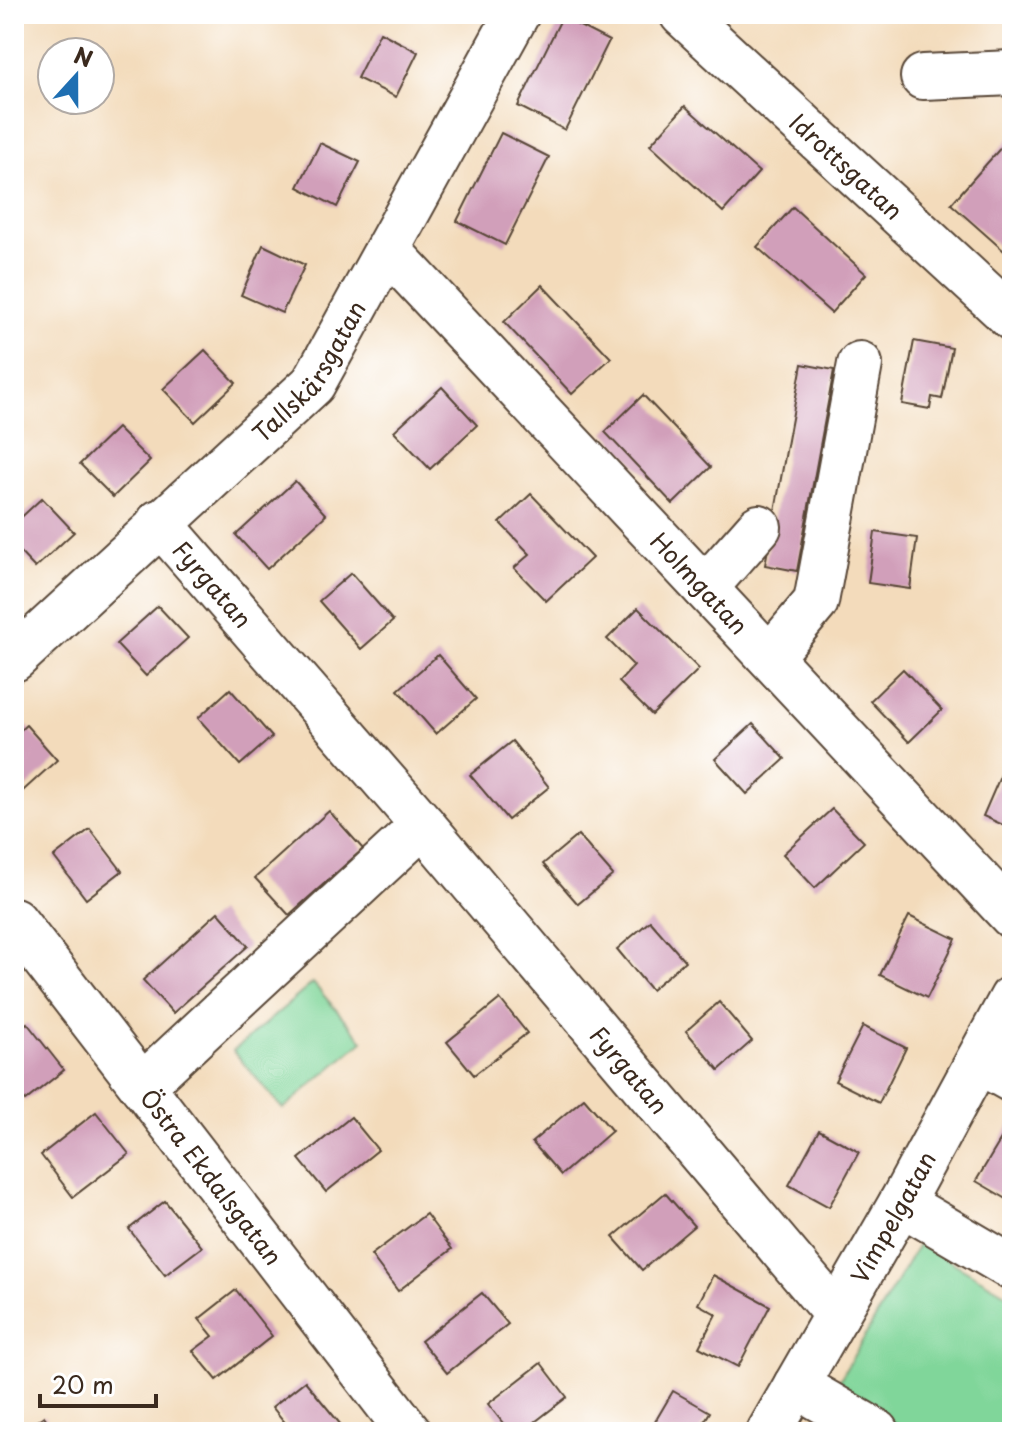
<svg xmlns="http://www.w3.org/2000/svg" width="1026" height="1446" font-family="'Playpen Sans',sans-serif">
  <style>
    .green { fill: #80d69a; stroke: #5e805c; stroke-width: 2 }
    .building { fill: #d19fba }
    .lines { fill: none; stroke-linecap: round; stroke-linejoin: round }
    .minor-casing { stroke: #574536; stroke-width: 48 }
    .minor { stroke: #fff; stroke-width: 44 }
    .labels { text-anchor: middle; dominant-baseline: central; stroke-width: 6; stroke-linejoin: round; paint-order: stroke }
    .street-label { font-size: 24px; fill: #3b2a1e; stroke: #fff }
  </style>
  <rect width="100%" height="100%" fill="#fff"/>
  <filter id="ink" filterUnits="userSpaceOnUse"><feTurbulence type="fractalNoise" baseFrequency=".0125" numOctaves="2"/><feDisplacementMap in="SourceGraphic" scale="16" xChannelSelector="R" yChannelSelector="G"/><feConvolveMatrix kernelMatrix="1 2 1 2 8 2 1 2 1" color-interpolation-filters="sRGB"/></filter>
  <filter id="wash" filterUnits="userSpaceOnUse"><feTurbulence type="fractalNoise" baseFrequency=".006" numOctaves="4" result="noise"/><feDisplacementMap in="SourceGraphic" scale="32" xChannelSelector="R" yChannelSelector="G"/><feGaussianBlur stdDeviation="1.8" result="paint"/><feColorMatrix in="noise" values="0 0 0 0 0 0 0 0 0 0 0 0 0 0 0 0 0 1.4 0 .05"/><feComposite in="paint" operator="in"/></filter>
  <g filter="url(#wash)">
    <rect width="100%" height="100%" fill="#f3dbbb"/>
    <g class="green">
      <polygon points="313,983 363,1041 283,1109 233,1051"/>
      <polygon points="919,1243 1012,1297 1012,1432 909,1432 835,1388"/>
    </g>
    <g id="blocks">
      <g class="building">
        <polygon points="562,17 609,41 565,130 518,106"/>
        <polygon points="380,32 418,52 396,97 357,78"/>
        <polygon points="685,106 759,172 723,212 650,145"/>
        <polygon points="501,133 549,157 505,245 457,221"/>
        <polygon points="1012,135 1012,258 951,204"/>
        <polygon points="320,143 360,162 337,207 298,187"/>
        <polygon points="793,207 866,274 831,313 757,247"/>
        <polygon points="263,245 305,265 282,313 241,295"/>
        <polygon points="542,285 611,358 572,394 504,322"/>
        <polygon points="914,341 952,348 942,399 932,397 930,409 902,404"/>
        <polygon points="205,350 236,383 195,422 163,389"/>
        <polygon points="802,364 834,370 797,571 765,565"/>
        <polygon points="442,387 477,425 430,469 394,431"/>
        <polygon points="643,395 711,467 673,504 605,432"/>
        <polygon points="117,428 150,461 113,497 80,464"/>
        <polygon points="295,481 326,515 267,569 236,535"/>
        <polygon points="531,494 592,558 546,601 514,568 530,554 500,523"/>
        <polygon points="42,498 74,532 35,568 14,546 14,524"/>
        <polygon points="875,532 917,538 910,589 868,583"/>
        <polygon points="351,573 393,621 361,649 319,601"/>
        <polygon points="158,606 188,638 146,676 116,644"/>
        <polygon points="638,608 699,669 652,715 619,682 634,666 607,639"/>
        <polygon points="438,655 476,699 436,734 398,690"/>
        <polygon points="903,669 942,710 909,742 870,701"/>
        <polygon points="230,689 272,737 240,765 198,718"/>
        <polygon points="753,724 785,759 747,794 715,759"/>
        <polygon points="26,725 57,760 14,799 14,736"/>
        <polygon points="512,741 549,787 508,820 470,775"/>
        <polygon points="1012,749 1012,829 983,816"/>
        <polygon points="832,809 864,842 815,888 783,854"/>
        <polygon points="329,811 363,849 289,915 255,878"/>
        <polygon points="90,829 122,871 86,899 54,857"/>
        <polygon points="578,835 613,875 578,904 543,864"/>
        <polygon points="218,912 248,946 173,1013 143,980"/>
        <polygon points="909,916 956,939 927,998 880,975"/>
        <polygon points="650,921 685,961 651,990 617,949"/>
        <polygon points="500,999 527,1033 474,1075 447,1042"/>
        <polygon points="719,1002 752,1041 719,1070 686,1031"/>
        <polygon points="27,1023 64,1070 25,1101 14,1087 14,1033"/>
        <polygon points="863,1026 906,1048 879,1103 835,1081"/>
        <polygon points="584,1098 612,1131 561,1175 532,1142"/>
        <polygon points="96,1112 129,1154 73,1197 41,1155"/>
        <polygon points="351,1117 378,1150 326,1192 299,1159"/>
        <polygon points="1012,1121 1012,1202 976,1181"/>
        <polygon points="819,1130 859,1152 829,1207 789,1185"/>
        <polygon points="665,1193 694,1226 642,1270 613,1237"/>
        <polygon points="165,1201 202,1247 165,1275 129,1229"/>
        <polygon points="426,1214 452,1249 398,1291 371,1255"/>
        <polygon points="713,1275 770,1306 738,1367 699,1347 716,1314 698,1304"/>
        <polygon points="236,1290 272,1336 217,1380 193,1351 213,1336 199,1319"/>
        <polygon points="482,1293 508,1324 447,1373 421,1341"/>
        <polygon points="541,1363 567,1397 522,1432 510,1432 488,1404"/>
        <polygon points="305,1381 341,1425 333,1432 280,1432 288,1426 272,1407"/>
        <polygon points="673,1391 710,1412 698,1432 649,1432"/>
        <polygon points="44,1416 55,1432 21,1432"/>
      </g>
    </g>
  </g>
  <g filter="url(#ink)">
    <use href="#blocks" fill-opacity="0" stroke="#574536" stroke-width="2"/>
    <g class="lines">
      <defs>
        <g id="minor">
          <path id="s1" d="M 682,14 L 1012,318"/>
          <polyline points="923,77 1012,73"/>
          <path id="s2" d="M 388,250 L 1012,916"/>
          <path id="s3" d="M 159,522 L 423,825 L 837,1315"/>
          <polyline points="705,588 759,527"/>
          <polyline points="770,657 816,602 860,364"/>
          <path id="s4" d="M 14,659 L 313,384 L 517,14"/>
          <path id="s5" d="M 14,920 L 409,1432"/>
          <polyline points="978,1061 1012,1080"/>
          <polyline points="142,1086 423,825"/>
          <polyline points="901,1203 1012,1268"/>
          <polyline points="796,1385 877,1432"/>
          <path id="s6" d="M 769,1432 L 901,1203 L 1012,998"/>
        </g>
      </defs>
      <use href="#minor" class="minor-casing"/>
      <use href="#minor" class="minor"/>
    </g>
  </g>
  <g class="labels">
    <g class="street-label">
      <text stroke="none"><textPath href="#s1" startOffset="224">Idrottsgatan</textPath></text>
      <text stroke="none"><textPath href="#s4" startOffset="414">Tallskärsgatan</textPath></text>
      <text stroke="none"><textPath href="#s2" startOffset="456">Holmgatan</textPath></text>
      <text stroke="none"><textPath href="#s3" startOffset="82">Fyrgatan</textPath></text>
      <text stroke="none"><textPath href="#s3" startOffset="722">Fyrgatan</textPath></text>
      <text stroke="none"><textPath href="#s5" startOffset="324">Östra Ekdalsgatan</textPath></text>
      <text stroke="none"><textPath href="#s6" startOffset="248">Vimpelgatan</textPath></text>
    </g>
  </g>
  <rect width="1026" height="1446" fill="none" stroke="#fff" stroke-width="48"/>
  <g transform="translate(76 76) rotate(21)"><circle r="38" fill="#ffffff" stroke="#b1aaa5" stroke-width="2"/>
  <path d="M0-6L14 30L0 20L-14 30Z" fill="#1f6fb2"/>
  <text y="-12" font-size="22" font-weight="bold" text-anchor="middle" fill="#3b2a1e">N</text>
  </g>
  <path d="M40 1394v12h116v-12" fill="none" stroke="#3b2a1e" stroke-width="4"/>
  <text x="52" y="1394" font-size="24" fill="#3b2a1e" stroke="#ffffff" stroke-width="6" paint-order="stroke">20 m</text>
</svg>
